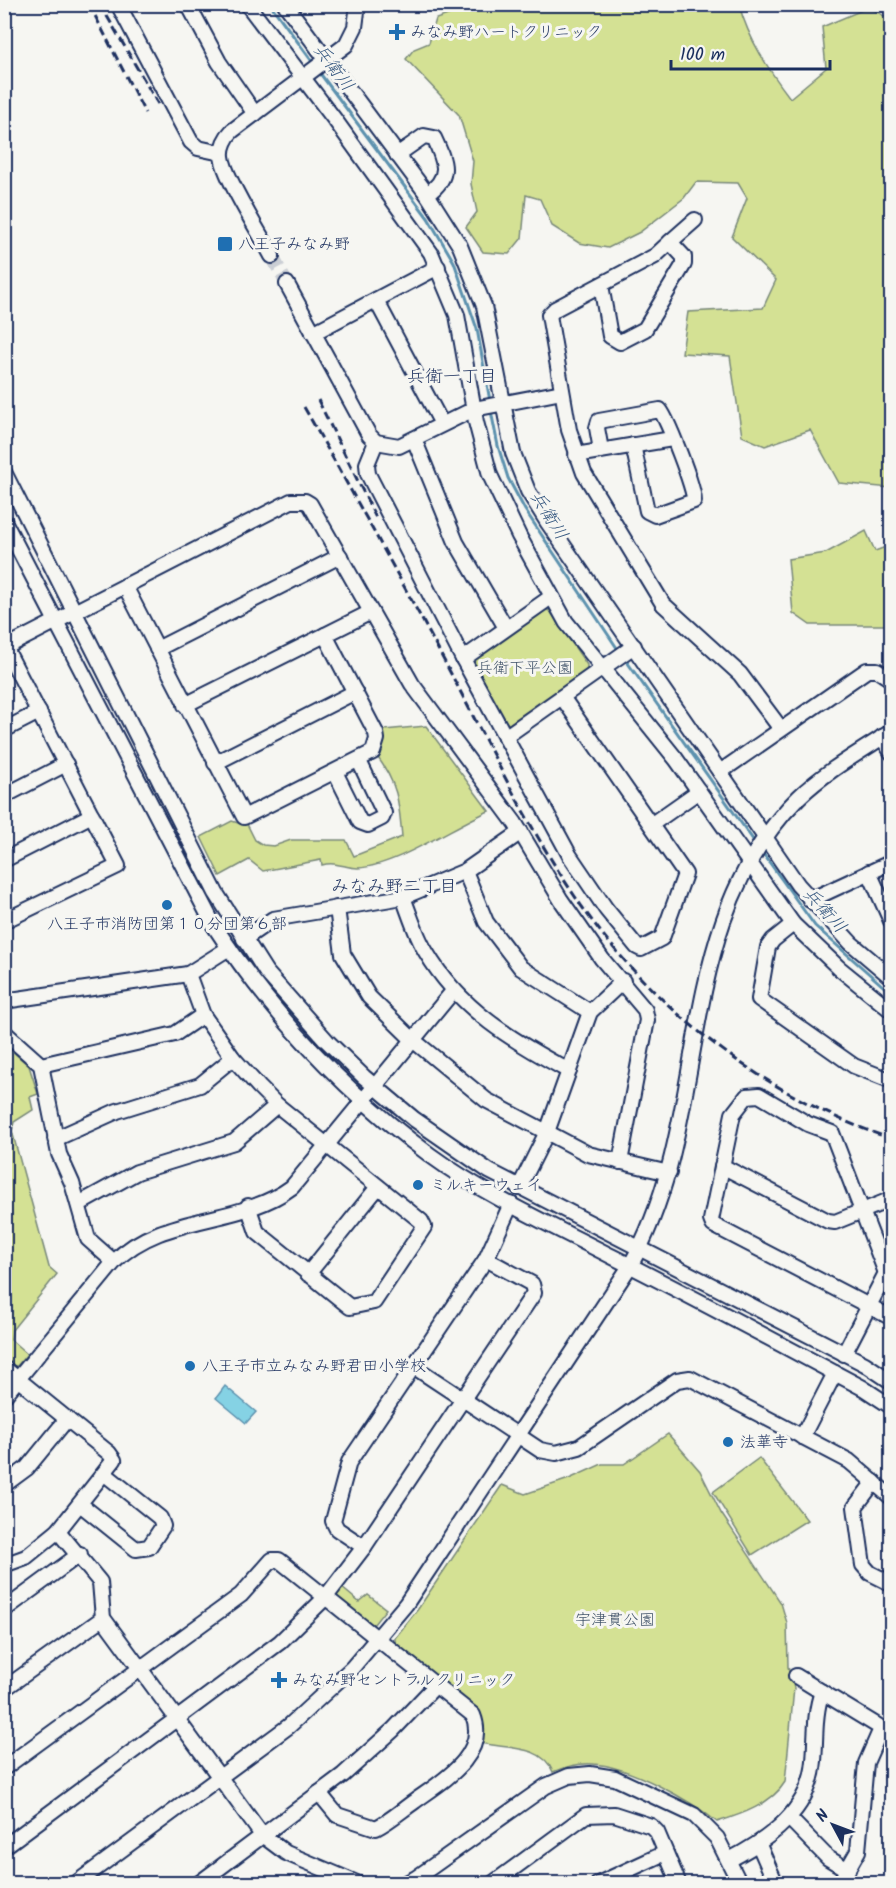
<svg xmlns="http://www.w3.org/2000/svg" width="896" height="1888" font-family="Kalam,'Klee One',sans-serif">
  <style>
    .green { fill: #d4e194; stroke: #788879; stroke-width: 1.5 }
    .water { fill: #85d2e4; stroke: #5b91ae; stroke-width: 1.5 }
    .lines { fill: none; stroke-linecap: round; stroke-linejoin: round }
    .stream { stroke: #5b91ae; stroke-width: 3 }
    .minor-tunnel { stroke: #caced4; stroke-width: 14; stroke-dasharray: 14 7; stroke-linecap: butt }
    .minor-casing { stroke: #1b2f5e; stroke-width: 18 }
    .minor { stroke: #f6f6f2; stroke-width: 14 }
    .rail { stroke: #1b2f5e; stroke-width: 3; stroke-dasharray: 9 4.5; stroke-linecap: butt }
    .poi-dot { fill: #1f6fb2; stroke: #f6f6f2; stroke-width: 2 }
    .labels { text-anchor: middle; dominant-baseline: central; stroke-width: 6; stroke-linejoin: round; paint-order: stroke }
    .poi-label { font-size: 16px; fill: #1b2f5e; stroke: #f6f6f2; text-anchor: start }
    .park-label { font-size: 16px; fill: #405369; stroke: #f6f6f2 }
    .water-label { font-size: 18px; font-style: italic; fill: #365880; stroke: #f6f6f2 }
    .neighbourhood-label { font-size: 18px; fill: #1b2f5e; stroke: #f6f6f2 }
  </style>
  <rect width="100%" height="100%" fill="#f6f6f2"/>
  <filter id="ink" filterUnits="userSpaceOnUse"><feTurbulence type="fractalNoise" baseFrequency=".0167" numOctaves="2"/><feDisplacementMap in="SourceGraphic" scale="12" xChannelSelector="R" yChannelSelector="G"/><feConvolveMatrix kernelMatrix="1 2 1 2 8 2 1 2 1" color-interpolation-filters="sRGB"/></filter>
  <g filter="url(#ink)">
    <g class="green">
      <path d="M 477,5 L 739,5 C 749,40 768,69 790,98 L 826,68 L 822,27 L 869,7 L 891,20 L 891,488 L 839,483 L 810,430 L 765,446 L 742,436 L 730,356 L 682,353 L 688,312 L 763,308 L 776,280 L 732,237 L 747,198 L 738,183 L 696,182 L 684,198 L 640,232 L 608,248 L 579,243 L 552,226 L 540,199 L 526,195 L 522,238 L 509,254 L 483,252 L 466,227 L 477,212 L 471,184 L 473,161 L 459,115 L 406,59 L 414,49 L 429,43 L 436,19 Z"/>
      <polygon points="866,531 875,551 891,545 891,625 810,625 793,613 788,559 826,553"/>
      <polygon points="543,609 550,611 587,665 587,672 511,726 504,724 472,664 474,656"/>
      <path d="M 426,726 L 489,811 C 454,826 396,866 358,868 C 345,868 336,861 322,865 L 321,860 L 263,871 L 249,860 L 220,876 L 201,837 L 232,821 L 238,823 L 245,820 L 255,840 L 263,845 L 274,846 L 291,840 L 346,840 L 354,856 L 402,837 C 399,802 398,784 376,755 L 384,730 Z"/>
      <polygon points="4,1044 29,1066 38,1094 30,1097 33,1110 14,1122 12,1131 49,1267 57,1274 12,1330 11,1340 27,1354 17,1366 11,1366 4,1359"/>
      <path d="M 668,1434 L 700,1471 L 721,1513 L 781,1603 L 787,1623 L 788,1667 L 794,1688 L 785,1782 C 772,1804 740,1815 717,1822 C 690,1800 629,1766 593,1764 C 580,1763 565,1767 553,1772 C 542,1744 506,1749 480,1743 L 479,1715 L 395,1646 L 395,1638 L 418,1609 L 502,1485 L 525,1494 L 569,1479 L 602,1464 L 624,1464 Z"/>
      <polygon points="759,1458 807,1520 752,1555 713,1492"/>
      <polygon points="341,1587 359,1602 368,1595 386,1609 374,1624 367,1624 335,1599 335,1594"/>
    </g>
    <polygon class="water" points="225,1386 256,1412 246,1423 216,1398"/>
    <g class="lines">
      <g class="stream">
        <polyline points="270,4 314,64"/>
        <polyline points="319,72 428,218 454,262 477,329 490,401"/>
        <polyline points="491,411 498,446 508,478 525,510 619,651"/>
        <polyline points="625,659 756,844"/>
        <polyline points="762,852 815,926 892,994"/>
      </g>
      <polyline class="minor-tunnel" points="272,256 287,284"/>
      <defs>
        <g id="minor">
          <polyline points="118,4 191,142 198,148 221,153"/>
          <polyline points="188,4 219,62 255,114"/>
          <polyline points="247,4 335,120 431,253 457,315 476,422 490,475 519,536 566,622 676,759 793,924 839,968 892,1011"/>
          <polyline points="285,4 427,194 460,246 484,306 513,453 528,491 548,523 798,885 851,943 892,978"/>
          <path d="M 397,155 L 424,136 L 434,138 C 445,162 452,177 427,194"/>
          <polyline points="670,242 695,220"/>
          <path d="M 272,256 C 261,235 223,175 222,156 C 221,147 226,137 232,131 L 346,45 L 355,27 L 358,4"/>
          <polyline points="287,284 369,435 376,442 399,446 474,409 562,392"/>
          <polyline points="601,285 610,336 620,342 645,329 684,264 684,257 670,242 655,256 555,309 549,315 569,430 584,473 663,604 740,674 781,729"/>
          <polyline points="376,300 442,424"/>
          <polyline points="313,333 438,267"/>
          <polyline points="414,439 456,542 506,628"/>
          <polyline points="376,442 367,464 368,474 463,659 570,856 606,909 637,947 641,949 662,938 685,874 562,697"/>
          <path d="M 601,450 L 597,428 L 599,421 L 660,410 C 665,413 697,494 694,501 L 655,515 L 647,511 L 633,445"/>
          <polyline points="576,455 672,439"/>
          <polyline points="4,472 216,893 266,972 327,1041 364,1077 414,1119 489,1171 865,1364 892,1382"/>
          <path d="M 4,521 L 213,924 C 272,1015 343,1091 430,1155 C 486,1196 551,1225 613,1257 C 697,1299 780,1344 863,1388 L 892,1407"/>
          <polyline points="125,586 244,817 373,752 377,739 376,733 325,635"/>
          <polyline points="4,648 291,501 305,501 310,504 412,684 515,823 561,900 602,959 645,1010 647,1020 620,1162"/>
          <polyline points="157,649 340,556"/>
          <polyline points="463,659 551,597"/>
          <polyline points="185,705 371,612"/>
          <polyline points="4,730 39,712"/>
          <polyline points="505,737 634,646"/>
          <polyline points="882,737 892,753"/>
          <polyline points="215,763 355,692"/>
          <polyline points="335,772 360,822 368,825 382,818 384,813 359,761"/>
          <polyline points="720,772 867,670 877,670 892,680"/>
          <polyline points="4,796 66,764"/>
          <polyline points="652,824 699,791"/>
          <polyline points="4,860 92,815"/>
          <polyline points="465,871 486,922 521,968 590,1012"/>
          <polyline points="869,872 891,921"/>
          <path d="M 403,897 C 410,915 416,936 426,952 C 459,1009 513,1041 569,1071"/>
          <polyline points="810,900 892,862"/>
          <polyline points="337,908 343,954 369,997 413,1040 486,1100 588,1154 669,1173"/>
          <polyline points="4,921 118,866 5,647"/>
          <polyline points="793,924 773,940 768,947 759,999 854,1066 892,1081"/>
          <polyline points="244,939 273,919 403,897 465,871 521,832"/>
          <polyline points="229,948 188,974 203,1015 233,1058 259,1087 277,1105 421,1221 424,1227 374,1302 350,1307 257,1232 248,1206"/>
          <polyline points="4,1001 188,974"/>
          <polyline points="4,1032 41,1065 59,1154 72,1183 88,1239 114,1262"/>
          <polyline points="41,1065 175,1034 203,1015"/>
          <polyline points="55,1139 117,1111 200,1085 233,1058"/>
          <polyline points="722,1166 828,1221 835,1222 892,1199"/>
          <polyline points="519,1188 547,1132 590,1012 623,981"/>
          <polyline points="79,1204 137,1172 234,1142 277,1105"/>
          <polyline points="886,1273 832,1133 808,1124 759,1095 747,1096 733,1114 711,1220 713,1225 892,1318"/>
          <polyline points="308,1274 378,1187"/>
          <polyline points="844,1354 886,1273 892,1271"/>
          <polyline points="413,1366 540,1450 556,1453 579,1447 677,1380 690,1378 849,1461 892,1498"/>
          <polyline points="4,1368 109,1453 114,1460 58,1531 26,1557 4,1565"/>
          <path d="M 4,1396 L 114,1262 C 161,1213 240,1226 292,1187 L 454,990"/>
          <polyline points="802,1437 835,1373"/>
          <polyline points="874,1482 855,1507 863,1565 870,1573 892,1584"/>
          <polyline points="4,1485 27,1468 67,1419"/>
          <polyline points="80,1504 136,1549 149,1547 163,1526 160,1518 105,1474"/>
          <polyline points="58,1531 100,1582 103,1618 262,1835 286,1853 359,1884"/>
          <polyline points="364,1547 337,1529 333,1521 349,1462 486,1259 511,1204"/>
          <polyline points="4,1610 80,1554"/>
          <polyline points="796,1676 822,1692"/>
          <polyline points="4,1689 103,1618"/>
          <path d="M 4,1768 L 241,1595 L 272,1560 L 279,1560 L 473,1715 C 489,1755 441,1782 415,1801 C 402,1810 390,1821 376,1828 L 337,1815 L 319,1793"/>
          <polyline points="789,1818 828,1858 848,1870"/>
          <polyline points="759,1845 776,1884"/>
          <polyline points="4,1847 280,1642 325,1598 364,1547 534,1293 532,1284 486,1259"/>
          <path d="M 729,1860 C 770,1839 810,1810 814,1761 C 816,1738 814,1713 822,1692 L 878,1726 L 880,1731 L 866,1763 L 858,1851 L 839,1884"/>
          <path d="M 75,1884 L 289,1726 L 352,1668 L 406,1604 L 630,1266 C 715,1116 669,926 799,797 C 826,771 860,752 892,731"/>
          <polyline points="198,1884 343,1775 393,1730 435,1686"/>
          <polyline points="404,1884 416,1878 546,1786 569,1776 590,1774 615,1778 694,1815 717,1838 740,1884"/>
          <polyline points="492,1884 586,1815 614,1814 651,1826 657,1832 679,1884"/>
          <polyline points="598,1884 665,1853"/>
        </g>
      </defs>
      <use href="#minor" class="minor-casing"/>
      <use href="#minor" class="minor"/>
      <g class="rail">
        <polyline points="89,4 145,113"/>
        <polyline points="100,4 158,104"/>
        <polyline points="318,400 376,518"/>
        <path d="M 304,407 C 353,494 402,581 449,670 C 489,745 526,824 574,895 C 647,1005 765,1097 892,1139"/>
      </g>
    </g>
  </g>
  <g class="poi-dot">
    <path d="M394 23h6v6h6v6h-6v6h-6v-6h-6v-6h6z"/>
    <rect x="217" y="236" width="16" height="16" rx="3"/>
    <circle cx="167" cy="905" r="6"/>
    <circle cx="418" cy="1185" r="6"/>
    <circle cx="190" cy="1366" r="6"/>
    <circle cx="728" cy="1442" r="6"/>
    <path d="M276 1671h6v6h6v6h-6v6h-6v-6h-6v-6h6z"/>
  </g>
  <g class="labels">
    <g class="poi-label">
      <text x="410" y="32">みなみ野ハートクリニック</text>
      <text x="238" y="244">八王子みなみ野</text>
      <text x="167" y="924" text-anchor="middle">八王子市消防団第１０分団第６部</text>
      <text x="430" y="1185">ミルキーウェイ</text>
      <text x="202" y="1366">八王子市立みなみ野君田小学校</text>
      <text x="740" y="1442">法華寺</text>
      <text x="292" y="1680">みなみ野セントラルクリニック</text>
    </g>
    <g class="park-label">
      <text x="525" y="668">兵衛下平公園</text>
      <text x="615" y="1620">宇津貫公園</text>
    </g>
    <g class="water-label">
      <text transform="translate(333 68) rotate(53)">兵衛川</text>
      <text transform="translate(548 516) rotate(58)">兵衛川</text>
      <text transform="translate(824 911) rotate(48)">兵衛川</text>
    </g>
    <g class="neighbourhood-label">
      <text x="452" y="377">兵衛一丁目</text>
      <text x="394" y="887">みなみ野二丁目</text>
    </g>
  </g>
  <rect width="896" height="1888" fill="none" stroke="#f6f6f2" stroke-width="24"/>
  <rect x="12" y="12" width="872" height="1864" fill="none" stroke="#1b2f5e" stroke-width="2" filter="url(#ink)"/>
  <g transform="translate(833 1825) rotate(311)" stroke="#f6f6f2" stroke-width="4.5" paint-order="stroke">
  <path d="M0-4.5L10 22L0 15L-10 22Z" fill="#1b2f5e"/>
  <text y="-9" font-size="16" font-weight="bold" text-anchor="middle" fill="#1b2f5e">N</text>
  </g>
  <path d="M671 60v9h159v-9" fill="none" stroke="#1b2f5e" stroke-width="3"/>
  <text x="680" y="60" font-size="18" fill="#1b2f5e" stroke="#f6f6f2" stroke-width="4.5" paint-order="stroke">100 m</text>
</svg>
